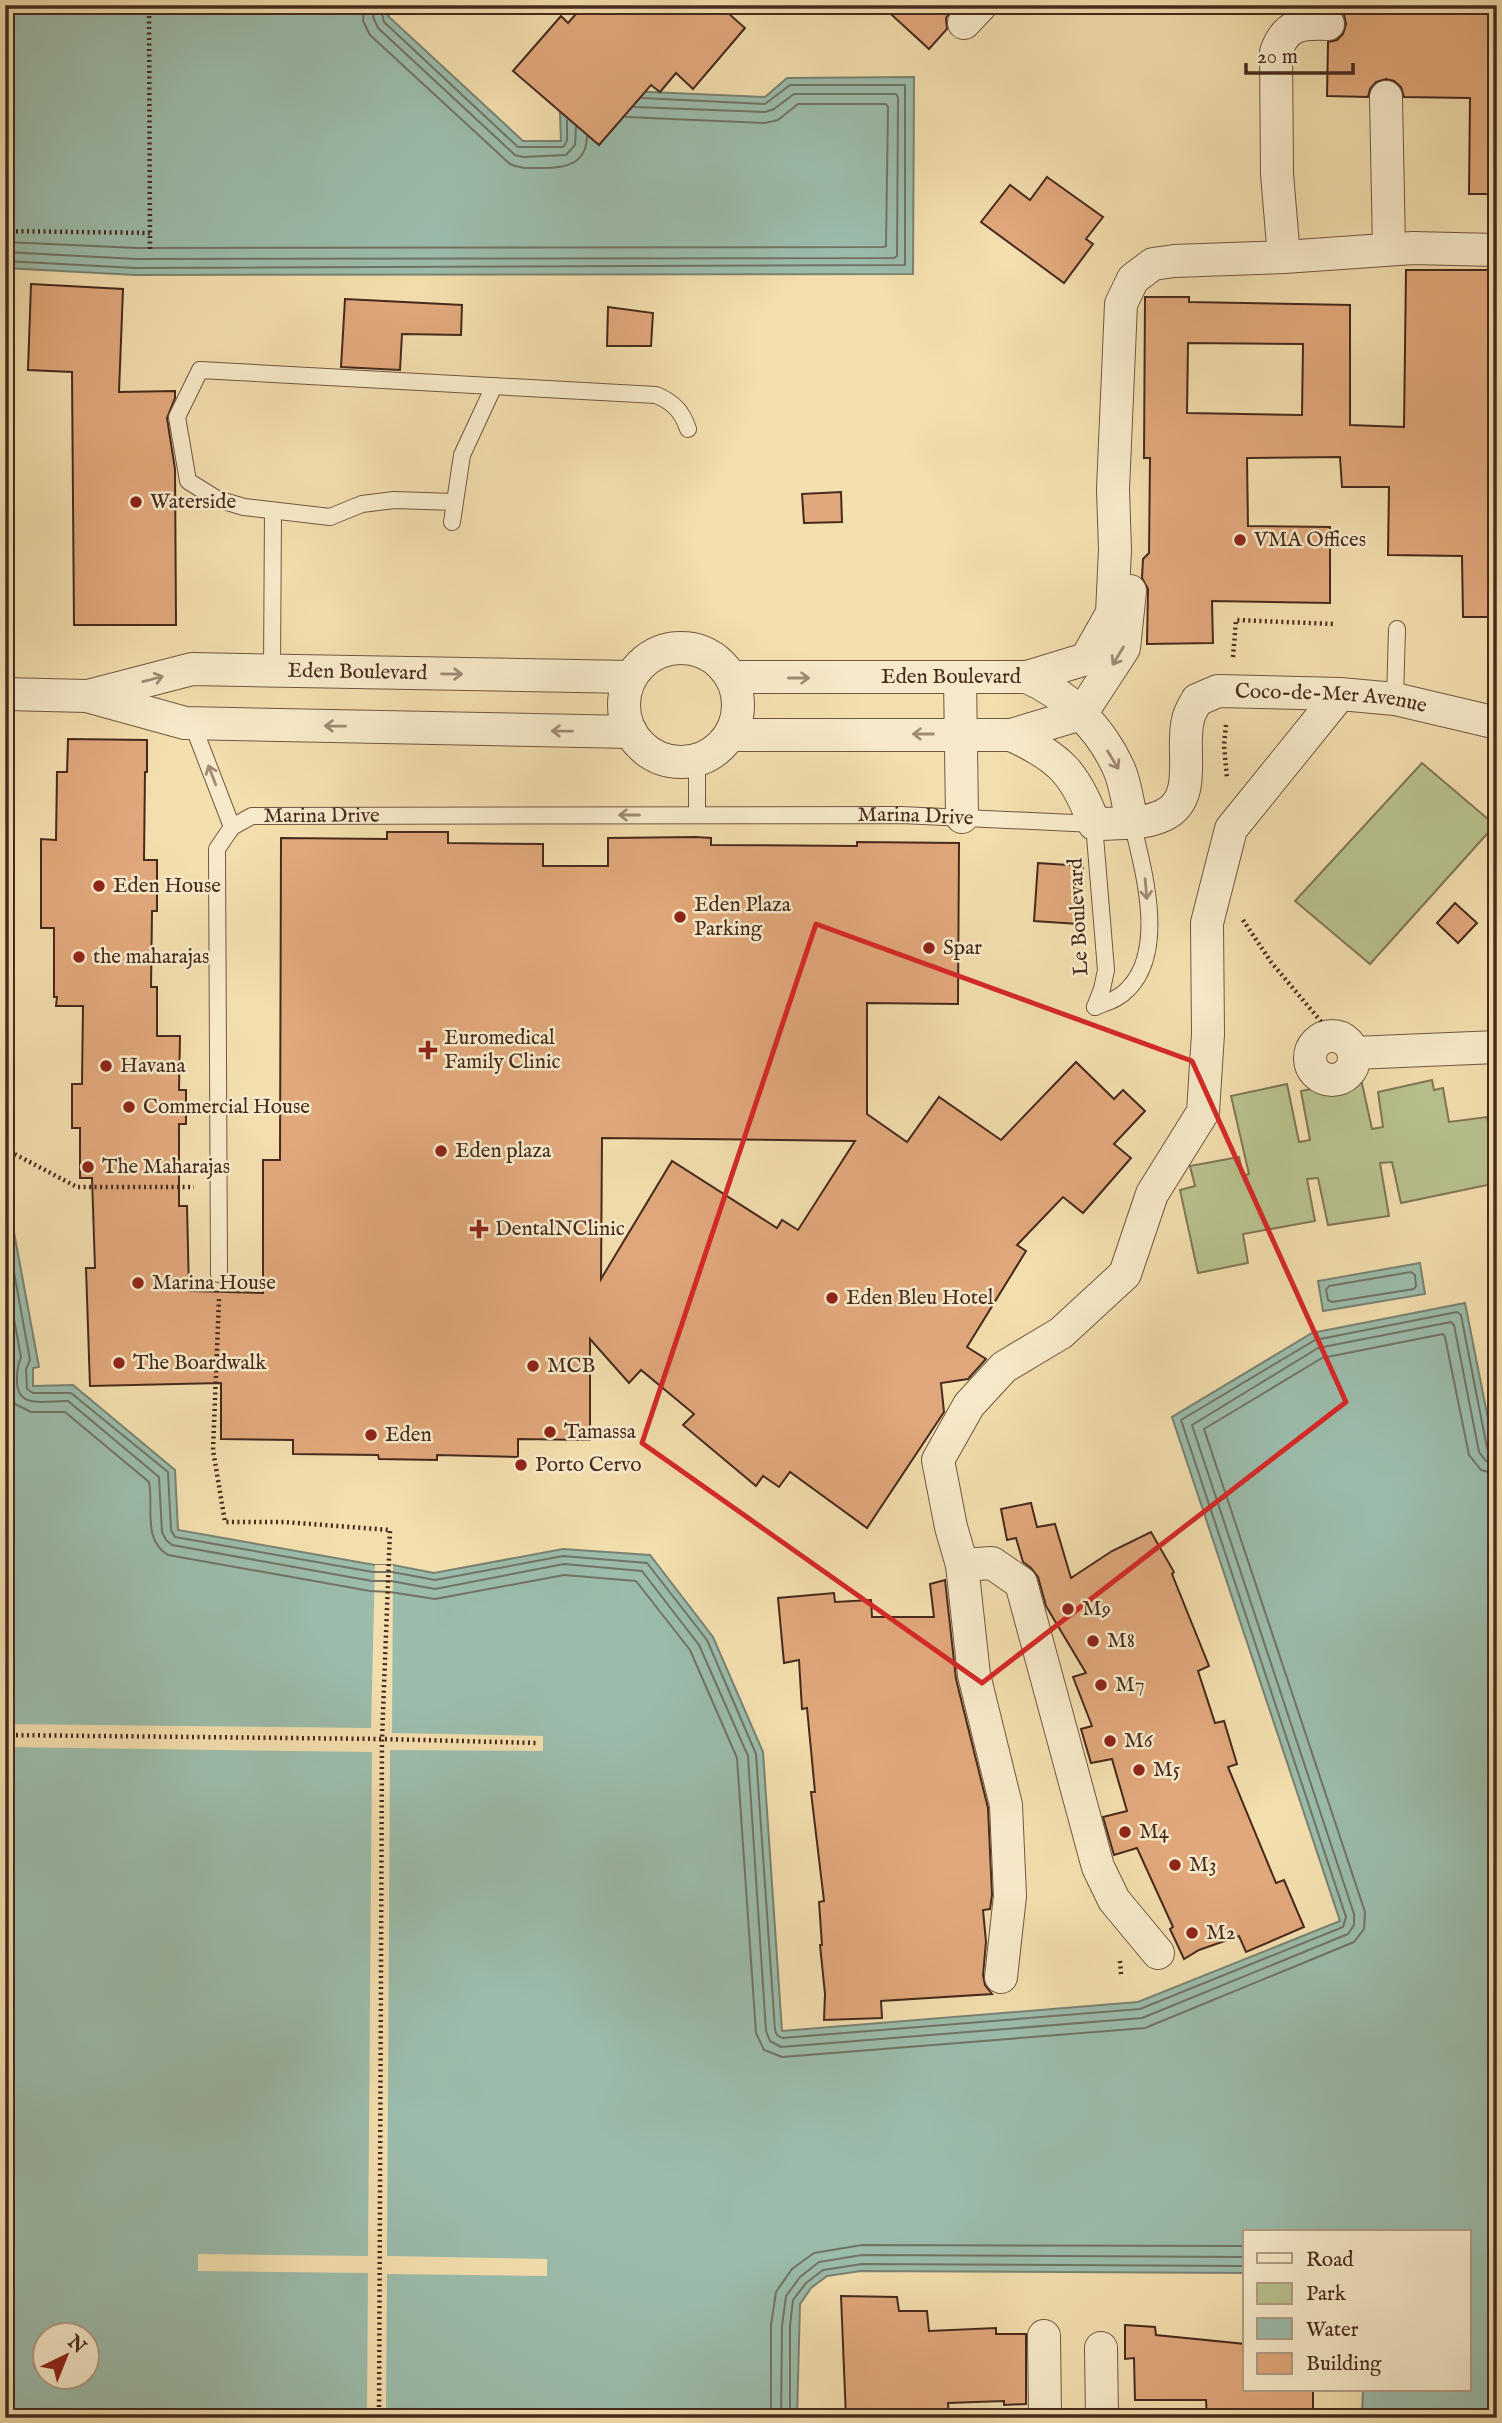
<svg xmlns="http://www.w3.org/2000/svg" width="1502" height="2423" font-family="'IM FELL English',serif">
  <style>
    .green { fill: #b8c28d; stroke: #807655; stroke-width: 2 }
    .water { fill: #9bbcab; stroke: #798272; stroke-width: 2; fill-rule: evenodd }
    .pier { fill: #f3deae }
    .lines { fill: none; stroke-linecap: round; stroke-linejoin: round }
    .shore { stroke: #717364; stroke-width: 2 }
    .building { fill: #e1a87b; stroke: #472a1d; stroke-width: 2; fill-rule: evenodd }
    .service-casing { stroke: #725741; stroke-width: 18 }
    .minor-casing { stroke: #725741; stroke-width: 34 }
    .path { stroke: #472a1d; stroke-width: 4.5; stroke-dasharray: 2 3.5; stroke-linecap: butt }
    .service { stroke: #f7eaca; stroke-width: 16 }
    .minor { stroke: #f7eaca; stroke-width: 32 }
    .oneway { stroke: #9f8a74 }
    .marked { fill: none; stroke: #d62828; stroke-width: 5; stroke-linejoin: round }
    .poi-dot { fill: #8f2418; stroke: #f7eaca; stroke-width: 2.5 }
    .labels { text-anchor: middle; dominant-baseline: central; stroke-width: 5; stroke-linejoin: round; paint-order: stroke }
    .poi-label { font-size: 21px; fill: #472a1d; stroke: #f7eaca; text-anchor: start }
    .street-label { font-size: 21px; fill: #472a1d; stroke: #f7eaca }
  </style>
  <rect width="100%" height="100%" fill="#f3deae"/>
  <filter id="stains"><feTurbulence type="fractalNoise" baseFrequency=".00286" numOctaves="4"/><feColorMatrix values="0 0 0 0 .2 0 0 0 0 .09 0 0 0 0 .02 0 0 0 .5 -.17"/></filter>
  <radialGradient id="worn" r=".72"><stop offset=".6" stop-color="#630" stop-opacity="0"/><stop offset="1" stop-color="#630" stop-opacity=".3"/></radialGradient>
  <g class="green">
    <polygon points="1422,763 1495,825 1370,964 1295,901"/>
    <polygon points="1361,1079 1372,1129 1383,1127 1378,1092 1432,1080 1434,1090 1443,1088 1449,1122 1487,1117 1497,1166 1497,1183 1401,1203 1392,1162 1380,1163 1389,1216 1328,1225 1318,1178 1307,1179 1315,1221 1243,1234 1248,1263 1198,1273 1180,1190 1195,1186 1190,1166 1239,1157 1243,1176 1249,1174 1231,1096 1287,1084 1299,1142 1310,1140 1301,1091"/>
  </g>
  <g class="water">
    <polygon points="5,5 397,5 388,16 523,141 561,141 559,88 765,97 787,78 914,77 913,274 136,275 5,268"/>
    <path d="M 5,1184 L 39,1367 L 33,1368 L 33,1386 L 73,1385 L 175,1470 L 178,1530 L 375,1565 L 393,1565 L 434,1573 L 563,1549 L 650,1555 L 713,1637 L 763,1752 L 782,2031 L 1138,2002 L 1340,1921 L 1172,1417 L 1312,1333 L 1465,1303 L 1497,1464 L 1497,2418 L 1362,2418 L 1363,2390 L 1469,2390 L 1469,2232 L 1245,2232 L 1245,2273 L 861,2271 L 827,2276 L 811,2288 L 800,2304 L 797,2418 L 5,2418 ZM 46,2336 L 88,2336 L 88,2378 L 46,2378 Z"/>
    <polygon points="1420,1263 1425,1294 1323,1311 1318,1281"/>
  </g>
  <polygon class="pier" points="375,1565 393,1565 392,1733 543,1736 543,1751 390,1750 387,2256 547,2259 547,2276 387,2274 386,2418 367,2418 368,2273 198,2271 198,2254 368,2256 372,1752 5,1747 5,1724 371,1728"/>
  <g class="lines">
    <g class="shore">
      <path d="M 364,5 L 363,21 L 370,35 L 510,164 C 520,169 531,168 543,168 C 566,168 586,164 587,137"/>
      <polyline points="376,5 373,17 378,28 515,155 523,157 566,155 575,145 576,127"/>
      <polyline points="388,5 382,14 384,22 518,147 563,147 567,141 567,120"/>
      <polyline points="5,242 137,248 883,247 886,246 888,107 886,104 798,104 778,120 765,123 626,117"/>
      <polyline points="5,252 136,259 894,258 897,256 898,97 896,94 794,94 774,109 765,112 634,107"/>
      <polyline points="5,261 136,268 905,265 905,85 790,85 765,104 642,98"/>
      <polyline points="5,1223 30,1360 26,1369 27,1389 33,1393 71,1393 168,1472 171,1530 175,1537 373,1572 392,1572 435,1580 563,1556 647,1563 707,1640 756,1754 775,2030 777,2035 782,2038 1140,2009 1343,1927 1346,1917 1181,1420 1315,1340 1457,1312 1461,1315 1487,1448 1490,1454 1497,1455"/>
      <path d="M 5,1271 L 21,1357 C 18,1364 17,1371 17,1379 C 16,1411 47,1400 68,1401 L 159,1477 L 162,1532 L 166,1540 L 172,1545 L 372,1581 L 391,1581 L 435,1589 L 564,1564 L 642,1571 L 699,1645 L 748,1756 L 766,2031 L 770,2041 L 781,2047 L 1142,2018 L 1348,1934 L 1354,1925 L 1354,1914 L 1192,1425 L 1318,1348 L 1451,1322 L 1454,1325 L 1479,1452 L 1486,1461 L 1497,1463"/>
      <polygon points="1411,1272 1415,1275 1416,1286 1414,1289 1332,1302 1328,1300 1326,1290 1329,1286"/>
      <path d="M 5,1329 L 10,1356 L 7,1367 L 7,1388 L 15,1404 L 31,1412 L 65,1412 L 149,1482 C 154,1506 142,1540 168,1555 L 370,1591 L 390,1592 L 435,1599 L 564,1575 L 636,1581 L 690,1650 L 737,1758 L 756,2033 L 764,2050 L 782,2057 L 1145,2028 L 1354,1942 L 1364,1929 L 1365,1912 L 1204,1429 L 1322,1358 L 1443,1334 L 1445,1337 L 1469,1455 L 1481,1470 L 1497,1474"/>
      <polyline points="771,2418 771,2325 776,2292 792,2269 814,2253 862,2245 1245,2246"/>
      <polyline points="781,2418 782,2326 786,2296 800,2277 819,2262 862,2255 1245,2257"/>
      <polyline points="790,2418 790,2326 793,2300 806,2283 823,2270 862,2264 1245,2266"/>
    </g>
  </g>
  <g class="building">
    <polygon points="584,5 719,5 745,28 693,89 676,73 660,92 651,85 599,145 513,71 561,16 568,23"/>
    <polygon points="881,5 955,5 946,18 947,29 929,49"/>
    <polygon points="1329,5 1497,5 1497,194 1469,194 1470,98 1404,97 1401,87 1394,81 1386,79 1376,82 1370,89 1368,97 1327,96 1328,42 1337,40 1343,34 1346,24 1344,15 1338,9"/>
    <polygon points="1047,177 1103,217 1086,239 1093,244 1064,283 981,222 1010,185 1030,200"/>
    <path d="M 1406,270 L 1497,270 L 1497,617 L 1463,617 L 1462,556 L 1388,555 L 1389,487 L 1342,487 L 1340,457 L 1247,458 L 1248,526 L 1330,527 L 1330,603 L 1212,601 L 1213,643 L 1147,644 L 1148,589 L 1142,578 L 1143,559 L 1149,553 L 1150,458 L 1144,458 L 1145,297 L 1189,297 L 1189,302 L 1350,305 L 1350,425 L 1404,427 ZM 1188,343 L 1303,344 L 1302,415 L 1187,413 Z"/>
    <polygon points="31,284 123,289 119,392 175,391 175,398 167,418 175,469 176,625 74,625 72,372 28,370"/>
    <polygon points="345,299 462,305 461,335 402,334 400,370 341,367"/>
    <polygon points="608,307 653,313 651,346 607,346"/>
    <polygon points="841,492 842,522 804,523 802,494"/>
    <path d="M 68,739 L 147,740 L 147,772 L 145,772 L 144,860 L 157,860 L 157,911 L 152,911 L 151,987 L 157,987 L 157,1036 L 180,1036 L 179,1090 L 186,1090 L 186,1124 L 179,1124 L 179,1206 L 187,1206 L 189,1291 L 263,1293 L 263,1160 L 280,1160 L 281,838 L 387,839 L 387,832 L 448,832 L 448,843 L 543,844 L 543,866 L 608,866 L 608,838 L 696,837 L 711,838 L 711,845 L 857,846 L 857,842 L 959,843 L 958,1004 L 867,1003 L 867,1114 L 907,1142 L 939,1097 L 1001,1140 L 1076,1062 L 1114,1099 L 1123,1090 L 1145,1111 L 1114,1144 L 1131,1158 L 1083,1213 L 1063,1197 L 1017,1245 L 1026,1251 L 967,1347 L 986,1359 L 968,1379 L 941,1383 L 944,1412 L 867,1528 L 790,1472 L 779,1487 L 763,1476 L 756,1486 L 683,1425 L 694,1414 L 641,1370 L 629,1383 L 590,1339 L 590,1440 L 518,1439 L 518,1457 L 437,1455 L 437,1460 L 379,1459 L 378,1455 L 293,1454 L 293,1440 L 221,1439 L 221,1383 L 90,1386 L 86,1268 L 95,1268 L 92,1178 L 80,1178 L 80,1128 L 72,1128 L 72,1084 L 82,1084 L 83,1006 L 56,1006 L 57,997 L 54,997 L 54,928 L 41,928 L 41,839 L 56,840 L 57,772 L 67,772 ZM 602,1138 L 695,1139 L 855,1141 L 798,1230 L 782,1220 L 777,1228 L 672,1161 L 601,1279 Z"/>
    <polygon points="1038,863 1083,866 1078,924 1034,921"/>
    <polygon points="1455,903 1477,923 1458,943 1437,923"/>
    <polygon points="1031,1503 1037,1527 1055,1524 1071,1578 1112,1551 1151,1532 1174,1572 1172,1574 1209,1666 1198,1671 1215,1723 1224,1721 1237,1764 1228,1767 1276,1883 1284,1880 1304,1927 1246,1952 1239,1936 1199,1950 1184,1959 1170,1929 1173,1927 1137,1848 1114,1855 1103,1817 1127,1811 1112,1759 1091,1763 1081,1729 1092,1726 1073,1677 1086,1673 1046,1606 1038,1577 1031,1568 1023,1562 1016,1538 1007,1540 1001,1509"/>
    <polygon points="945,1580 956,1679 988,1808 992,1895 990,1909 983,1910 986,1942 983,1975 985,1985 992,1994 881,2001 882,2018 824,2020 825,1994 820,1945 822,1945 819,1902 824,1901 811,1792 815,1792 807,1708 802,1709 799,1660 784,1663 778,1598 834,1593 835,1602 871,1600 872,1617 934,1617 930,1584"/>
    <polygon points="841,2296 897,2297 899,2311 927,2311 929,2331 996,2328 996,2334 1026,2334 1026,2404 1004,2405 1004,2401 948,2403 949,2418 846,2418"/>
    <polygon points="1125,2325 1155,2327 1156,2335 1245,2344 1245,2390 1313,2390 1313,2418 1207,2418 1206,2400 1135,2400 1134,2358 1125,2359"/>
  </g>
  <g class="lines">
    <defs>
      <g id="service">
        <path d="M 455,502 L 394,500 L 362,504 L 330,517 L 244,507 L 217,499 L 188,481 L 177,417 L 200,370 L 656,395 C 673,402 682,411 688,429"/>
        <polyline points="452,522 462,455 494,386"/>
        <polyline points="272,670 273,511"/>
        <polyline points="1395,699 1397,629"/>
        <polyline points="192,723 232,827"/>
        <polyline points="697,815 697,760"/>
        <path d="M 1095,1007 C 1107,1002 1119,999 1128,989 C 1167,950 1143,869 1132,822"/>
        <path id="s1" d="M 219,1274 L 217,849 L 232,827 L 252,816 L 901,815 L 1094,824 L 1106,970 L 1102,989 L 1095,1007"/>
      </g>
      <g id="minor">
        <polyline points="964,23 981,5"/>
        <polyline points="1386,97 1389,249"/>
        <path d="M 1284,257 L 1277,174 L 1276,52 C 1286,23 1303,23 1328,24"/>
        <circle cx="681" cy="705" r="57"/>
        <path id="s2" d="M 731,677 L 1027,677 C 1066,694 1101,728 1119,769 C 1126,785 1128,805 1132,822"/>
        <polyline points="1027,677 1086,659 1112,613 1115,550 1113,489 1121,304 1133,279 1153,264 1174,261 1284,257 1413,248 1497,250"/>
        <polyline points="960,678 962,817"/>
        <polyline points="5,694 87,696 185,723 631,732"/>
        <path id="s3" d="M 88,696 L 192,669 L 631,677"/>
        <path id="s4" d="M 730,735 L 1011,735 C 1060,757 1076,774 1094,824 C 1116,823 1144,825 1164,815 C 1199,798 1180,749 1188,720 C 1189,713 1194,706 1197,700 L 1218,691 L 1340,694 L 1395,699 L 1497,723"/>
        <polyline points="1011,735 1081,714 1124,648 1130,591"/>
        <circle cx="1332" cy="1058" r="22"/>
        <polyline points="1354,1053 1497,1047"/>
        <polyline points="962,1565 992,1563 1021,1583 1098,1867 1114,1900 1158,1953"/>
        <polyline points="1001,1977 1010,1896 1006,1805 974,1675 962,1565 951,1527 938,1460 969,1405 1004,1367 1061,1333 1125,1274 1152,1194 1203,1112 1208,1034 1207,923 1231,829 1340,694"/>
        <polyline points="1044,2336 1045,2418"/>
        <polyline points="1101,2348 1102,2418"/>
      </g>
    </defs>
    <use href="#service" class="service-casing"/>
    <use href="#minor" class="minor-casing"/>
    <g class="path">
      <polyline points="149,5 150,252"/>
      <polyline points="5,231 150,233"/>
      <polyline points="1233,657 1236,620 1334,624"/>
      <polyline points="1226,725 1224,745 1227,779"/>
      <polyline points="1243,920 1271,962 1329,1031"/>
      <polyline points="5,1149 77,1187 194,1187"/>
      <polyline points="1494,1199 1497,1198"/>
      <polyline points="5,1735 382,1739 390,1530 284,1522 225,1522 213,1450 219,1299"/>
      <polyline points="1120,1961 1121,1974"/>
      <polyline points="379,2418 382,1739 537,1743"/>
    </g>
    <use href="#service" class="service"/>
    <use href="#minor" class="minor"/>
  </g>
  <defs><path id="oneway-shaft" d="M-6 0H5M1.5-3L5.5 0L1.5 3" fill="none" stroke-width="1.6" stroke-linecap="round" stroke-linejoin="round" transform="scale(1.75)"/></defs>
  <g class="oneway">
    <use href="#oneway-shaft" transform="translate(1118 656) rotate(121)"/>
    <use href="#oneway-shaft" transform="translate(452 674) rotate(1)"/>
    <use href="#oneway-shaft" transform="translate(799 678)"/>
    <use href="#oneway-shaft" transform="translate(153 679) rotate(-15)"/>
    <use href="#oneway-shaft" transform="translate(335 726) rotate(-179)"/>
    <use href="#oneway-shaft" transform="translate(562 731) rotate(-179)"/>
    <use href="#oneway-shaft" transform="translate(923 734) rotate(180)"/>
    <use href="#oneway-shaft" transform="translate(1113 760) rotate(59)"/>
    <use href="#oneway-shaft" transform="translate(212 775) rotate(-111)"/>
    <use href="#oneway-shaft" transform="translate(629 815) rotate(180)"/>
    <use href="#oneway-shaft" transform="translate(1146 889) rotate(85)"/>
  </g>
  <path class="marked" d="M 816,924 L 1192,1061 L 1346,1402 L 982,1683 L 642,1443 Z"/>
  <g class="poi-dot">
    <circle cx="136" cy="502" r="7"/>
    <circle cx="1240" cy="540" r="7"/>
    <circle cx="99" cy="886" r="7"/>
    <circle cx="680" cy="917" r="7"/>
    <circle cx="929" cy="948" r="7"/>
    <circle cx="79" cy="957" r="7"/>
    <path d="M424.5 1039.5h7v7h7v7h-7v7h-7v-7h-7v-7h7z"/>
    <circle cx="106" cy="1066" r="7"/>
    <circle cx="129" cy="1107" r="7"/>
    <circle cx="441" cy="1151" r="7"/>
    <circle cx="88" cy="1167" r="7"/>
    <path d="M475.5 1218.5h7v7h7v7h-7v7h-7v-7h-7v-7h7z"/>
    <circle cx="138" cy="1283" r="7"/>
    <circle cx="832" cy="1298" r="7"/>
    <circle cx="119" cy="1363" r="7"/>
    <circle cx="533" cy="1366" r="7"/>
    <circle cx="550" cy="1432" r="7"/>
    <circle cx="371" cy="1435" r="7"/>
    <circle cx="521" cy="1465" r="7"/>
    <circle cx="1068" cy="1609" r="7"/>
    <circle cx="1093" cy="1641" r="7"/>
    <circle cx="1101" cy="1685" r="7"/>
    <circle cx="1110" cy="1741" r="7"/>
    <circle cx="1139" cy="1770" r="7"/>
    <circle cx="1125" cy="1832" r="7"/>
    <circle cx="1175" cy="1865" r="7"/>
    <circle cx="1192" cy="1933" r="7"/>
  </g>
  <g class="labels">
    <g class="poi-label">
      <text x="150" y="502">Waterside</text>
      <text x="1254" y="540">VMA Offices</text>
      <text x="113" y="886">Eden House</text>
      <text x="694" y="905">Eden Plaza<tspan x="694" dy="24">Parking</tspan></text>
      <text x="943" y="948">Spar</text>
      <text x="93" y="957">the maharajas</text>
      <text x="444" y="1038">Euromedical<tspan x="444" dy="24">Family Clinic</tspan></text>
      <text x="120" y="1066">Havana</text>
      <text x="143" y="1107">Commercial House</text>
      <text x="455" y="1151">Eden plaza</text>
      <text x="102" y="1167">The Maharajas</text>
      <text x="495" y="1229">DentalNClinic</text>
      <text x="152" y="1283">Marina House</text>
      <text x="846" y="1298">Eden Bleu Hotel</text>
      <text x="133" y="1363">The Boardwalk</text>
      <text x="547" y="1366">MCB</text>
      <text x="564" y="1432">Tamassa</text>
      <text x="385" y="1435">Eden</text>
      <text x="535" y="1465">Porto Cervo</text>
      <text x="1082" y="1609">M9</text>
      <text x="1107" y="1641">M8</text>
      <text x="1115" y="1685">M7</text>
      <text x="1124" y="1741">M6</text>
      <text x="1153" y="1770">M5</text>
      <text x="1139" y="1832">M4</text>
      <text x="1189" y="1865">M3</text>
      <text x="1206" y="1933">M2</text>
    </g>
    <g class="street-label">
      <text stroke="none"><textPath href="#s3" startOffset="273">Eden Boulevard</textPath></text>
      <text stroke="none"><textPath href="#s2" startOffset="220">Eden Boulevard</textPath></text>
      <text stroke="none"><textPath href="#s4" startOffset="740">Coco-de-Mer Avenue</textPath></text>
      <text stroke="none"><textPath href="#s1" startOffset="544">Marina Drive</textPath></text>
      <text stroke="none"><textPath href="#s1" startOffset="1138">Marina Drive</textPath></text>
      <text transform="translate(1079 917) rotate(-93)">Le Boulevard</text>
    </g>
  </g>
  <rect width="1502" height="2423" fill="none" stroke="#f3deae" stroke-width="28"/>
  <rect x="7" y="7" width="1488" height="2409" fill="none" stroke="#472a1d" stroke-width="3.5"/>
  <rect x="14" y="14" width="1474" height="2395" fill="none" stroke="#472a1d" stroke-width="2"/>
  <rect x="1243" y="2230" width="228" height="161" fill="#f7eaca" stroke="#b19d85" stroke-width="2"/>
  <rect x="1257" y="2253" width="35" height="10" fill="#f7eaca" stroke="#b19d85" stroke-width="2"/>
  <text x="1306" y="2266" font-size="21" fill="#472a1d">Road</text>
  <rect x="1257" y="2283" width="35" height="21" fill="#b8c28d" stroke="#b19d85" stroke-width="2"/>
  <text x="1306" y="2300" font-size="21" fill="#472a1d">Park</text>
  <rect x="1257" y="2318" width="35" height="21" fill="#9bbcab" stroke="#b19d85" stroke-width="2"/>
  <text x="1306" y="2336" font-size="21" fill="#472a1d">Water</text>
  <rect x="1257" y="2353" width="35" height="21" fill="#e1a87b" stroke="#b19d85" stroke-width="2"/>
  <text x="1306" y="2370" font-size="21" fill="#472a1d">Building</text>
  <g transform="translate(66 2356) rotate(43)"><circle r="33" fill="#f7eaca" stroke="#b19d85" stroke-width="2"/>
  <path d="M0-5L12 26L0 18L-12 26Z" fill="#8f2418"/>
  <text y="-10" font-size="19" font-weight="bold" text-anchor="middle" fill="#472a1d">N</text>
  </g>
  <path d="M1246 63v10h107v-10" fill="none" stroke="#472a1d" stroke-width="3.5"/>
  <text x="1257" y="63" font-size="21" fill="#472a1d" stroke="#f7eaca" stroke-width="5" paint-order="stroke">20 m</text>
  <rect width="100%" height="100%" filter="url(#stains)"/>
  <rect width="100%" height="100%" fill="url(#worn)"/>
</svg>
